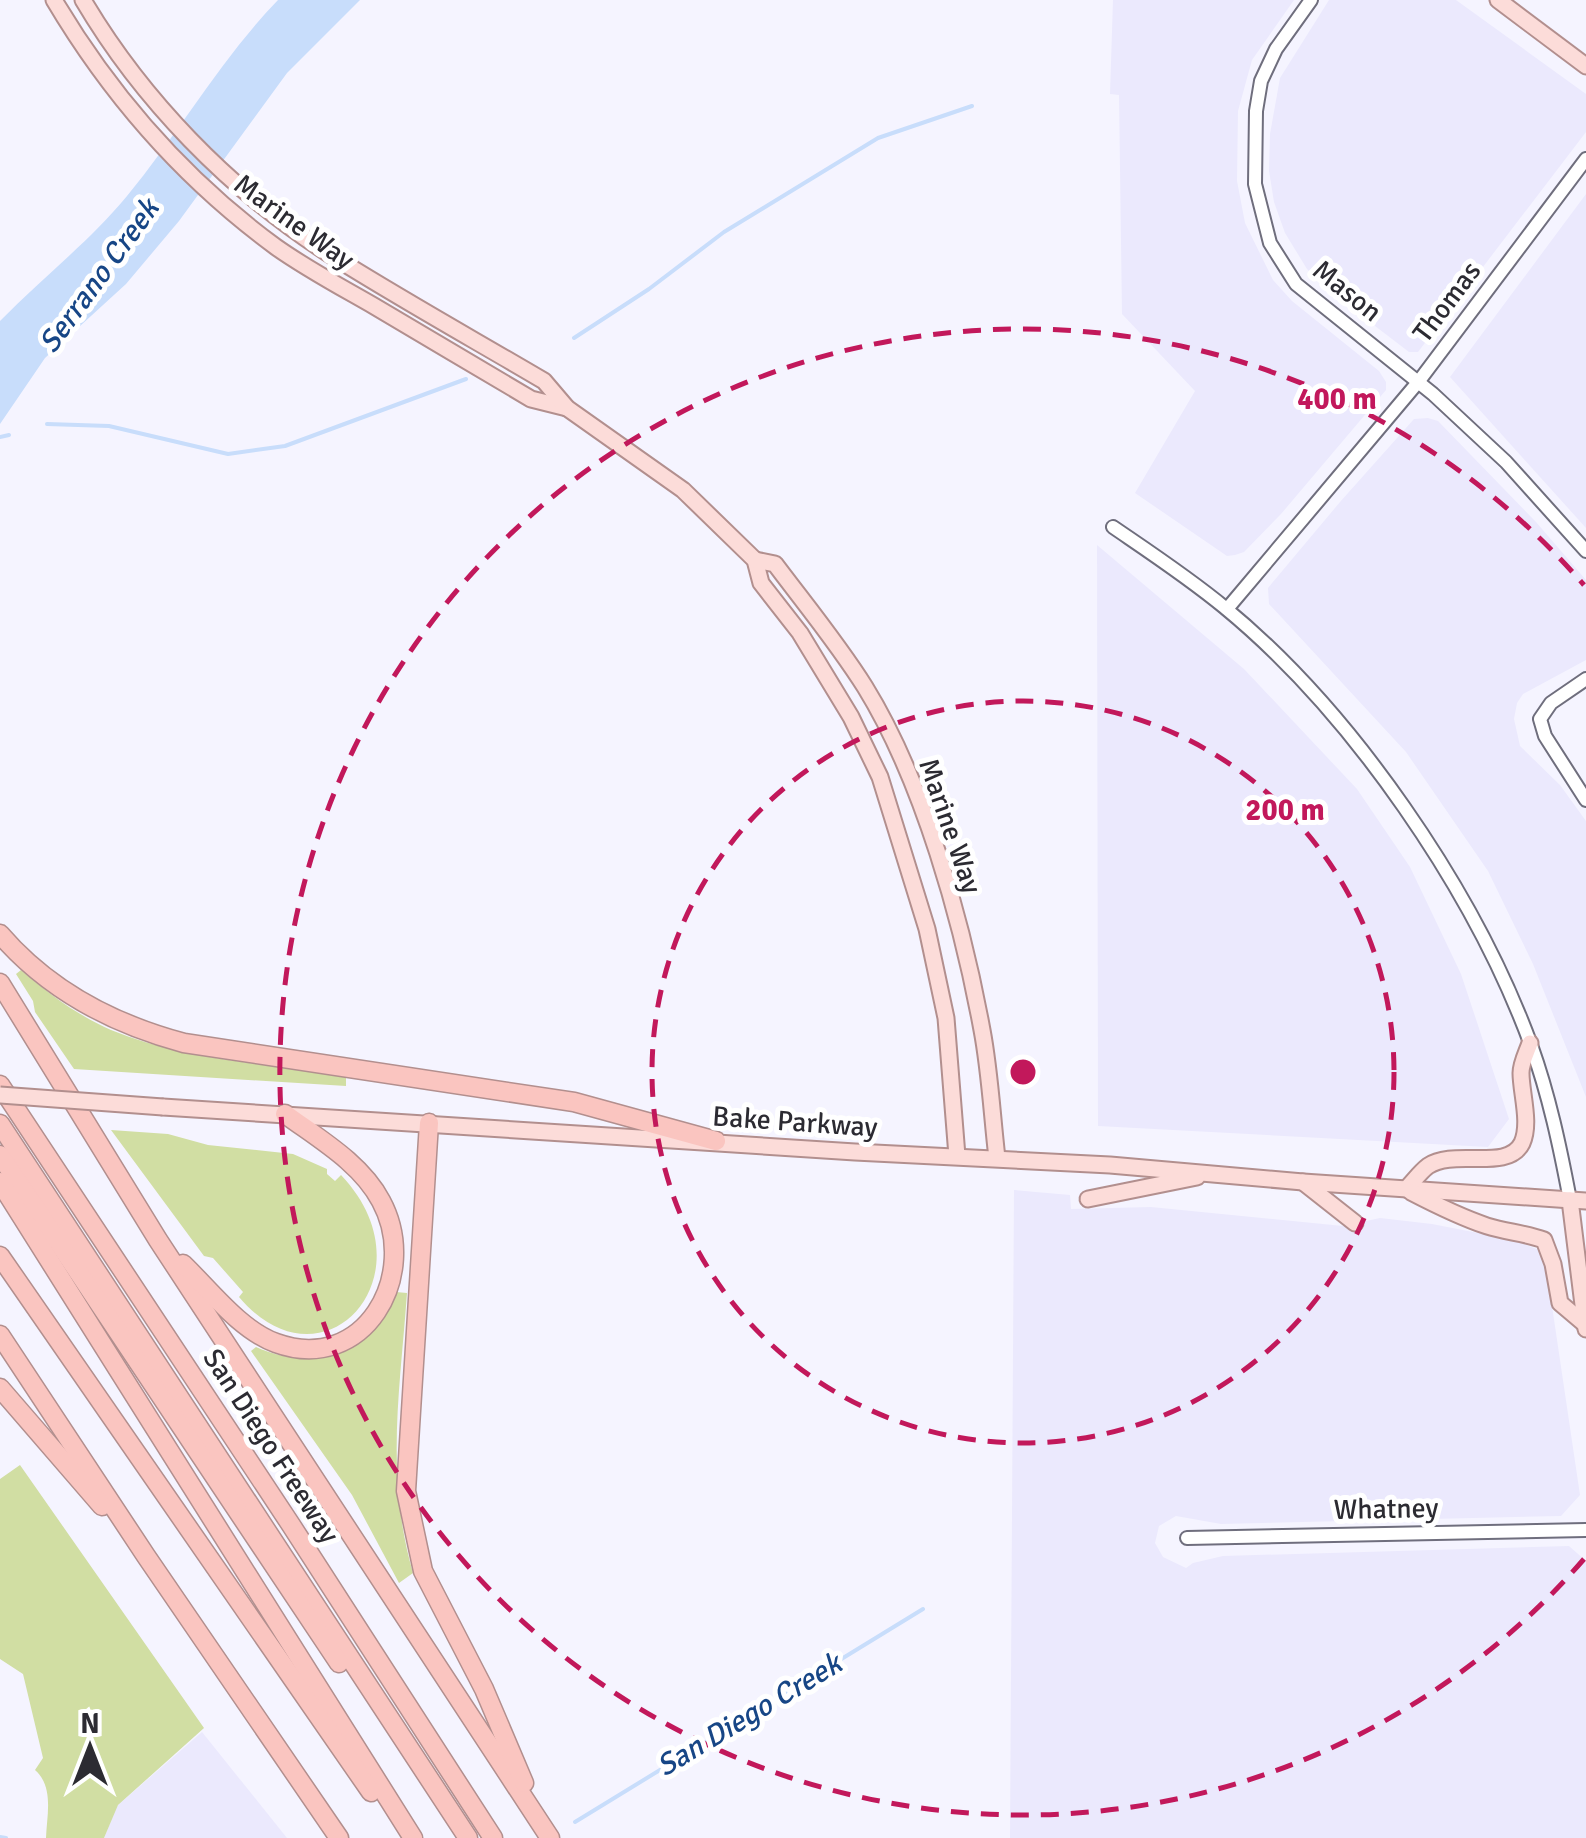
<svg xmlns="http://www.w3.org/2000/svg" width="1586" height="1838" font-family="Signika,sans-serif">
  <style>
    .built { fill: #ebe9fd }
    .green { fill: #d1dea3 }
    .water { fill: #c8ddfb }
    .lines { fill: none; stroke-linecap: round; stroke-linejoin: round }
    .stream { stroke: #c8ddfb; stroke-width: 4 }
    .minor-casing { stroke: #6f6e7d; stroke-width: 16 }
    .major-casing { stroke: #b28f8e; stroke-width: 19 }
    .highway-casing { stroke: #b28f8e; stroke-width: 21 }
    .minor { stroke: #fff; stroke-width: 12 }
    .major { stroke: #fcdcd9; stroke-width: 15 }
    .highway { stroke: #fac5c0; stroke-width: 18 }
    .major-bridge-casing { stroke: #b28f8e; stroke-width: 19; stroke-linecap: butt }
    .major-bridge { stroke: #fcdcd9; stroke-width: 15 }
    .ring { fill: none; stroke: #c2185b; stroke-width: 5; stroke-dasharray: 18 12 }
    .labels { text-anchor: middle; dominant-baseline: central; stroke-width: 10; stroke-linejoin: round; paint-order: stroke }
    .street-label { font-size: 28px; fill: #2c2b32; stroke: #fff }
    .water-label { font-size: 30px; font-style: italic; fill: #174686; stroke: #fff }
    .centre { fill: #c2185b; stroke: #fff; stroke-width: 5 }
    .ring-label { font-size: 30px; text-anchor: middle; font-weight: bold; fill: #c2185b; stroke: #fff; stroke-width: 10; stroke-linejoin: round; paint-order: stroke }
  </style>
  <rect width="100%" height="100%" fill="#f5f4ff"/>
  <g class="built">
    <polygon points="1113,0 1294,0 1252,60 1238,111 1237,181 1245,223 1273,280 1292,301 1379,371 1386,382 1386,390 1281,514 1244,552 1235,555 1227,556 1135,493 1195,391 1122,314 1119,95 1110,94"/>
    <polygon points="1329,0 1456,0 1586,94 1586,132 1418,352 1409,352 1328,290 1307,269 1285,233 1274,202 1269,171 1270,134 1280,78"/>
    <polygon points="1586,194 1586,528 1450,377"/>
    <polygon points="1428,418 1438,421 1536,522 1586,580 1586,660 1523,694 1517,703 1514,719 1520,746 1560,785 1586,821 1586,1097 1533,964 1488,871 1406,752 1269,604 1268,588 1340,502 1414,419"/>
    <polygon points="1097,545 1244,669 1357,789 1410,867 1461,974 1509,1119 1488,1147 1098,1126"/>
    <polygon points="1014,1190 1070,1195 1071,1209 1151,1207 1343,1226 1380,1218 1432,1224 1514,1240 1544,1252 1580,1495 1561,1516 1221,1524 1176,1516 1159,1526 1155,1543 1163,1557 1186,1568 1193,1563 1223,1556 1569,1546 1586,1561 1586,1838 1010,1838"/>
    <polygon points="202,1732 287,1838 104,1838 117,1806"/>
  </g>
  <g class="green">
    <path d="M 21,970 C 49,994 77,1015 111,1030 C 184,1060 269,1064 346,1076 L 346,1086 L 74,1069 L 35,1012 L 33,1001 L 16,974 Z"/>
    <path d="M 111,1130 L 168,1134 L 208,1145 L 293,1154 L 327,1169 L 327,1174 L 335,1181 L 341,1175 C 435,1274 323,1397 239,1297 L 243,1292 L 213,1258 L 204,1256 Z"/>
    <path d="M 396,1292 L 407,1293 C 400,1391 385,1476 413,1573 L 399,1583 L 352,1495 L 251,1351 L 256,1347 C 317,1374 370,1352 396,1292 Z"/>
    <path d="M 20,1465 L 204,1728 L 118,1805 L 104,1838 L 46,1838 C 47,1814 54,1787 35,1770 L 43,1758 L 23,1674 L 0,1659 L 0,1479 Z"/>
  </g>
  <path class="water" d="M 278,0 L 360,0 L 287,73 L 179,221 L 126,284 L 45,358 L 0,424 L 0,321 C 42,278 89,242 127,196 C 179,133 220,60 278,0 Z"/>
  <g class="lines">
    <g class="stream">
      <polyline points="574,338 649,289 724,232 878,138 972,106"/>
      <polyline points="47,424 109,426 228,454 285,446 466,379"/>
      <polyline points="0,437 9,435"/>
      <polyline points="575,1822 923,1609"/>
      <polyline points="0,1837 6,1838"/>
    </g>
    <defs>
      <g id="minor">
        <polyline points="1311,0 1276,49 1261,81 1256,111 1255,184 1270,243 1296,284 1433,394 1506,462 1586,551"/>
        <path d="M 1113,527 C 1151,553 1189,578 1224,607 C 1352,712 1474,890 1531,1045 C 1549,1095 1560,1147 1570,1200"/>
        <polyline points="1227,609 1419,381 1586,159"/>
        <polyline points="1586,679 1551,703 1540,719 1545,736 1586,800"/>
        <polyline points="1187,1538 1586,1530"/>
      </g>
      <g id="major">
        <path d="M 54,0 C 111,96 186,181 276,247 C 307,269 341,287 374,306 C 426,337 479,368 531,399 L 567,408"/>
        <path d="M 83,0 C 142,100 229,189 326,252 C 397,297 471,338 544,381 L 567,408 L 683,490 L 755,560 L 761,583 L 800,633 L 851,717 L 880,777 L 927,929 L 946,1018 L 957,1156"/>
        <polyline points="1498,0 1586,66"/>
        <path d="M 755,560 L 775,564 C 805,604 838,644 865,687 C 923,781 962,921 982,1030 C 990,1072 992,1116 997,1158"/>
        <polyline points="163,1107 855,1152 1110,1165 1303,1182 1586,1201"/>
        <polyline points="1303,1182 1355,1223"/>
        <path d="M 1406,1189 C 1413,1182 1420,1172 1428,1166 C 1454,1148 1508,1172 1522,1143 C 1531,1123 1521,1093 1521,1073 C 1521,1063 1527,1052 1530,1043"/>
        <path d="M 1411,1192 C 1436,1205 1460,1217 1487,1226 C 1506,1232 1525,1233 1544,1240 L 1553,1264 L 1560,1303 L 1586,1325"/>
        <polyline points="1088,1199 1197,1177"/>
        <polyline points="1570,1200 1586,1329"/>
      </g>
      <g id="highway">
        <path d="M 0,934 C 49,991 113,1024 184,1043 L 574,1102 L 716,1141"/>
        <polyline points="0,983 158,1240 550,1838"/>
        <polyline points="0,1085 291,1525 493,1838"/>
        <polyline points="429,1123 406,1491 423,1571 484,1689 524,1783"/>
        <polyline points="0,1124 468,1838"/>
        <polyline points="0,1155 339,1663"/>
        <polyline points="0,1182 413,1838"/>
        <polyline points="0,1256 371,1792"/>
        <path d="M 183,1264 C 210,1290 240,1330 276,1343 C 364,1375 421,1275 381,1201 C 361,1163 319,1139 285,1114"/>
        <polyline points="0,1335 146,1556 339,1838"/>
        <polyline points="0,1388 102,1506"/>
      </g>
    </defs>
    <use href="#minor" class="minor-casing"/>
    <use href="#major" class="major-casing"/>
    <use href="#highway" class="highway-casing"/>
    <use href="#minor" class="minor"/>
    <use href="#major" class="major"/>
    <use href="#highway" class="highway"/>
    <defs>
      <polyline id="major-bridge" points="0,1095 163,1107"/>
    </defs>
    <use href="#major-bridge" class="major-bridge-casing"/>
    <use href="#major-bridge" class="major-bridge"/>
  </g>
  <g class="ring">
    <circle cx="1023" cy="1072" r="371"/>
    <path d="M1584 1559A743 743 0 1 1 1584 585"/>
  </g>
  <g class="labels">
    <g class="street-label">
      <text transform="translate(294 222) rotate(36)">Marine Way</text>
      <text transform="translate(1347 291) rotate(39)">Mason</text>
      <text transform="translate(1447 302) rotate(-53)">Thomas</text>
      <text transform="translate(950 826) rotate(71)">Marine Way</text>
      <text transform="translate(795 1122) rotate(4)">Bake Parkway</text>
      <text transform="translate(271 1446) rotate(57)">San Diego Freeway</text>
      <text transform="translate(1386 1509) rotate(-1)">Whatney</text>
    </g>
    <g class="water-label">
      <text transform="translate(99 276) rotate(-54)">Serrano Creek</text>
      <text transform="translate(749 1715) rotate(-31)">San Diego Creek</text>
    </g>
  </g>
  <circle cx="1023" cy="1072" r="15" class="centre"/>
  <g class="ring-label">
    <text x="1337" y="409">400 m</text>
    <text x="1285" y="820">200 m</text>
  </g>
  <g transform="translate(90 1748)" stroke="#ffffff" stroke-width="8" paint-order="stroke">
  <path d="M0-8L18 38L0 25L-18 38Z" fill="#2c2b32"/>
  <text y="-15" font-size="28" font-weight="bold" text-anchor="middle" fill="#2c2b32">N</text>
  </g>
</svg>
